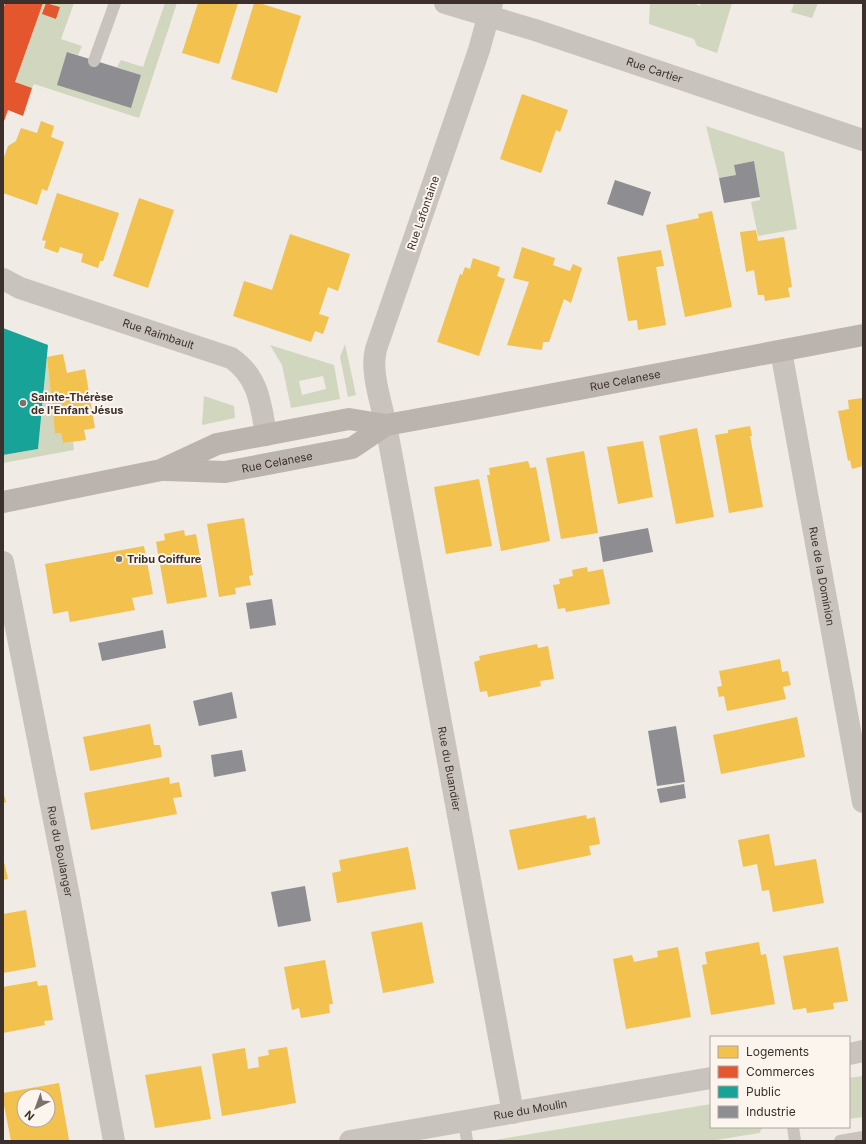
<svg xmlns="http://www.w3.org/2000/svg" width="866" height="1144" font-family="Inter,sans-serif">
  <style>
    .green { fill: #d1d6bf; fill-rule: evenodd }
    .homes { fill: #f2c14e; fill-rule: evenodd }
    .shops { fill: #e4572e }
    .public { fill: #17a398 }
    .industry { fill: #8d8d92 }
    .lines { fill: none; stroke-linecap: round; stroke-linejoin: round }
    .lane { stroke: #c9c3be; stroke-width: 12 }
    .street { stroke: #c9c3be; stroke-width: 22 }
    .secondary { stroke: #bab3ae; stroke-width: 22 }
    .poi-dot { fill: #7a716c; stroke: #fbf5ee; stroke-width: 1.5 }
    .labels { text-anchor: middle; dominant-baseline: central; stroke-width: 4; stroke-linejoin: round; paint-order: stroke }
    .street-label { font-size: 11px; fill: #3b302b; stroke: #fbf5ee }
    .poi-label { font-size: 11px; font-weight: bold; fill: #3b302b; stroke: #fbf5ee; text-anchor: start }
  </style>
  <rect width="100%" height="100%" fill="#f0ebe5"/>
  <g class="green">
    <polygon points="43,3 46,3 43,14 56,19 60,7 49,3 74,3 61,39 82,46 78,55 68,52 131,107 141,75 117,67 121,60 143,67 165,3 177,3 139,118 34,84 32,88 15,82"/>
    <polygon points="650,3 693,3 700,6 701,3 732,3 717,53 697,46 694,39 649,24"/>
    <polygon points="794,3 818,3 812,18 791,12"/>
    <polygon points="706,126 784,152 797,229 758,236 751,202 760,200 760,197 754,161 734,165 736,175 719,178"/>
    <polygon points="345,344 356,395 348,397 340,357"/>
    <path d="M 270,345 L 334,365 L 340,399 L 291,408 L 282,365 ZM 323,376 L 326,389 L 302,395 L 299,381 Z"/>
    <polygon points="47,357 55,434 61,433 63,443 73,442 74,450 3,463 3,455 38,449"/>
    <polygon points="204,396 234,406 235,418 202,425"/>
    <polygon points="863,1076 863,1117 849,1119 849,1078"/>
    <polygon points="711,1104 711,1127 763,1127 759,1133 710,1141 489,1141"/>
  </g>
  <g class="homes">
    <polygon points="198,3 238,3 219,64 182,53"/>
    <polygon points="254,3 259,3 301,16 277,93 231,79"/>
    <polygon points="522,94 568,110 560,132 556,130 541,173 500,159"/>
    <polygon points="41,121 54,126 51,137 64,142 47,191 42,189 37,205 3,193 3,160 8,146 16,141 21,128 37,133"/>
    <polygon points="57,193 119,213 103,261 100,261 98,268 81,262 83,254 60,247 58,253 44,248 46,241 42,240"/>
    <polygon points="139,198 174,210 148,288 113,276"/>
    <polygon points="712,211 732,307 685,317 666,225 699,218 698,214"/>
    <polygon points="756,230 758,241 784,237 792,287 788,288 790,297 765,301 764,295 758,295 754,270 746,272 740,232"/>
    <polygon points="290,234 350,254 338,291 328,287 319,314 329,317 323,334 315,331 311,342 233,316 244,281 272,290"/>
    <polygon points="522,247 555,258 553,265 570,271 573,264 582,268 571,303 564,299 549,342 543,342 542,350 507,345 529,282 513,278"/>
    <polygon points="661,250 664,266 656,267 666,325 638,330 637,320 628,321 617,257"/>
    <polygon points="473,258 500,267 497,276 505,279 479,356 437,342 460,274 462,275 465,267 470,269"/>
    <polygon points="63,354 67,373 85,369 95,428 84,430 86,440 63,443 61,433 55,434 47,357"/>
    <polygon points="863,398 863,466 852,469 850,460 848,461 838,411 849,409 848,400"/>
    <polygon points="750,426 752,436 750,436 763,507 729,513 715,435 728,433 728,430"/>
    <polygon points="697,428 714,517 676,524 659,436"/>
    <polygon points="643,441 653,497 618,504 607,447"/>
    <polygon points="584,451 598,533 561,539 546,458"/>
    <polygon points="528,461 530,468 536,467 550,541 501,551 487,475 490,475 489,468"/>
    <polygon points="479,479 492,546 446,554 434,487"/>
    <polygon points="244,518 253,575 249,576 251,585 235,588 236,594 219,597 207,524"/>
    <polygon points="184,530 185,536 196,534 207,597 167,604 156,542 165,540 164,534"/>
    <polygon points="144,546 153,594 132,598 135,610 70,622 68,611 53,614 45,564"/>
    <polygon points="587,567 588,572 603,569 610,604 566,612 565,608 558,609 553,585 560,584 559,579 573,576 572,570"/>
    <polygon points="537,644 538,648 548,646 554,679 540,681 541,686 488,697 487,691 480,692 474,662 480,660 479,656"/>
    <polygon points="780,659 782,672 788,671 791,685 783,687 786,699 727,711 724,696 719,697 717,687 722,686 719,671"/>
    <polygon points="797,717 805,757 721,774 713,735"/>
    <polygon points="150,724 154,745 160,745 162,757 90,771 83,737"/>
    <polygon points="169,777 170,784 179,782 182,797 173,798 177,814 91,830 84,793"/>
    <polygon points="3,792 6,802 3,803"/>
    <polygon points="586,815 587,819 595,817 600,844 589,846 591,855 518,870 509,830"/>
    <polygon points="769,834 775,866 816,859 824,903 773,912 769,890 762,891 757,864 743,867 738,840"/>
    <polygon points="408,847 416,889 337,903 332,873 341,871 339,860"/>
    <polygon points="3,858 8,879 3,880"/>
    <polygon points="26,910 36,967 3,973 3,914"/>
    <polygon points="422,922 434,983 383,993 371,932"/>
    <polygon points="759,942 761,955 766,954 775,1004 711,1015 702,965 707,964 705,952"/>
    <polygon points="678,947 691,1017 626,1029 613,959 632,955 634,962 658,957 657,951"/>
    <polygon points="838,947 848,1001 833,1003 834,1009 807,1013 806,1008 793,1010 783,956"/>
    <polygon points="325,960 333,1004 329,1004 330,1013 301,1018 299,1008 292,1010 284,967"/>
    <polygon points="37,981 38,986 47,985 53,1020 44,1021 45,1025 3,1033 3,987"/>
    <polygon points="287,1047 296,1103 222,1116 212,1054 245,1048 248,1069 259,1067 258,1057 269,1055 268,1050"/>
    <polygon points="201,1066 211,1119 155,1128 145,1075"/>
    <path d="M 59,1083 L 69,1140 L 11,1141 L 3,1100 L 3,1093 ZM 24,1096 L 48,1096 L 48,1120 L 24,1120 Z"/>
  </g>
  <g class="shops">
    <polygon points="5,3 43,3 15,82 32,88 23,116 8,110 3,124 3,10"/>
    <polygon points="46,3 60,7 56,19 42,14"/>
  </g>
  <polygon class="public" points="3,328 48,345 38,449 3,455"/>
  <g class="industry">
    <polygon points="67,52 141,75 131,108 57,85"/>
    <polygon points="754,161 760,197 724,203 719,178 736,175 734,165"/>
    <polygon points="615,180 651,192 643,216 607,204"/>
    <polygon points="648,528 653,552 603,562 599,537"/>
    <polygon points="272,599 276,625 250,629 246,603"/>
    <polygon points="163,630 166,648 102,661 98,643"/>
    <polygon points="232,692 237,718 199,726 193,701"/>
    <polygon points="676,726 685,782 657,786 648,731"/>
    <polygon points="242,750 246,771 214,777 211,755"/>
    <polygon points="684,784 686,798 660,803 657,789"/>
    <polygon points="305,886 311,921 278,927 271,892"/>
  </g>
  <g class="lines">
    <g class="lane">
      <polyline points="94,61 115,3"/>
      <polyline points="464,1122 467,1141"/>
      <polyline points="793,1127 795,1141"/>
      <polyline points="840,1141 863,1137"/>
    </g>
    <g class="street">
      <path id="s1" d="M 445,3 L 535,30 L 863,140"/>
      <path id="s2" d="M 492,3 L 479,50 L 376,349 C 370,371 381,402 386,425 L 513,1113"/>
      <path id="s3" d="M 3,279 L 20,288 L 231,358 C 259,377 261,405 266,435"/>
      <path id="s4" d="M 781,351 L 863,802"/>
      <path id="s5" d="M 3,562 L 69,896 L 114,1141"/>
      <polyline points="849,1054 863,1051"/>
      <path id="s6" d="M 350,1141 L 711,1078"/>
    </g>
    <g class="secondary">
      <path id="s7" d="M 166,470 L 225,472 L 352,448 L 386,425"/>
      <path id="s8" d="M 3,502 L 161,470 L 217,444 L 349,419 L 386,425 L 469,410 L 863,335"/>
    </g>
  </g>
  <g class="poi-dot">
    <circle cx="23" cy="403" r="4"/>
    <circle cx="119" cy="559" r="4"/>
  </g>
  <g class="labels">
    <g class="street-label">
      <text stroke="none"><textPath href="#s1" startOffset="220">Rue Cartier</textPath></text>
      <text transform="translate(423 213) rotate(-71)">Rue Lafontaine</text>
      <text stroke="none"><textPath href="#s3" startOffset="165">Rue Raimbault</textPath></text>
      <text stroke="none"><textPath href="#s8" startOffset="638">Rue Celanese</textPath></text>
      <text stroke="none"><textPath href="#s7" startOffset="112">Rue Celanese</textPath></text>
      <text stroke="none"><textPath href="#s4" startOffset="229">Rue de la Dominion</textPath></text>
      <text stroke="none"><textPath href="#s2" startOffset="792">Rue du Buandier</textPath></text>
      <text stroke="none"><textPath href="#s5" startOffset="295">Rue du Boulanger</textPath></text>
      <text stroke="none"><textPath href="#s6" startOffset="183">Rue du Moulin</textPath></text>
    </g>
    <g class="poi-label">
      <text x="31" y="397">Sainte-Thérèse<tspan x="31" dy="13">de l'Enfant Jésus</tspan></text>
      <text x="127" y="559">Tribu Coiffure</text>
    </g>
  </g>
  <rect width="866" height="1144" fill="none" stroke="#3b302b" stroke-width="8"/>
  <rect x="710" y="1036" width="140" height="92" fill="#fbf5ee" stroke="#aea6a0"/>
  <rect x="718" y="1046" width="20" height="12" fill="#f2c14e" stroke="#aea6a0"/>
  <text x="746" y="1056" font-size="12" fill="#3b302b">Logements</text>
  <rect x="718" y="1066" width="20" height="12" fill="#e4572e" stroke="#aea6a0"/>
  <text x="746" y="1076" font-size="12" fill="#3b302b">Commerces</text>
  <rect x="718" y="1086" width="20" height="12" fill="#17a398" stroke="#aea6a0"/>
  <text x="746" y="1096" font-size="12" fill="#3b302b">Public</text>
  <rect x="718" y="1106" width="20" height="12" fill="#8d8d92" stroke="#aea6a0"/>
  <text x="746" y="1116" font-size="12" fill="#3b302b">Industrie</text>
  <g transform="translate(36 1108) rotate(221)"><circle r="19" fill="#fbf5ee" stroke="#aea6a0"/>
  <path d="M0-3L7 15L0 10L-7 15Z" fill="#7a716c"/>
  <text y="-6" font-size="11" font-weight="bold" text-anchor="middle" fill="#3b302b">N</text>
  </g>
</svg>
